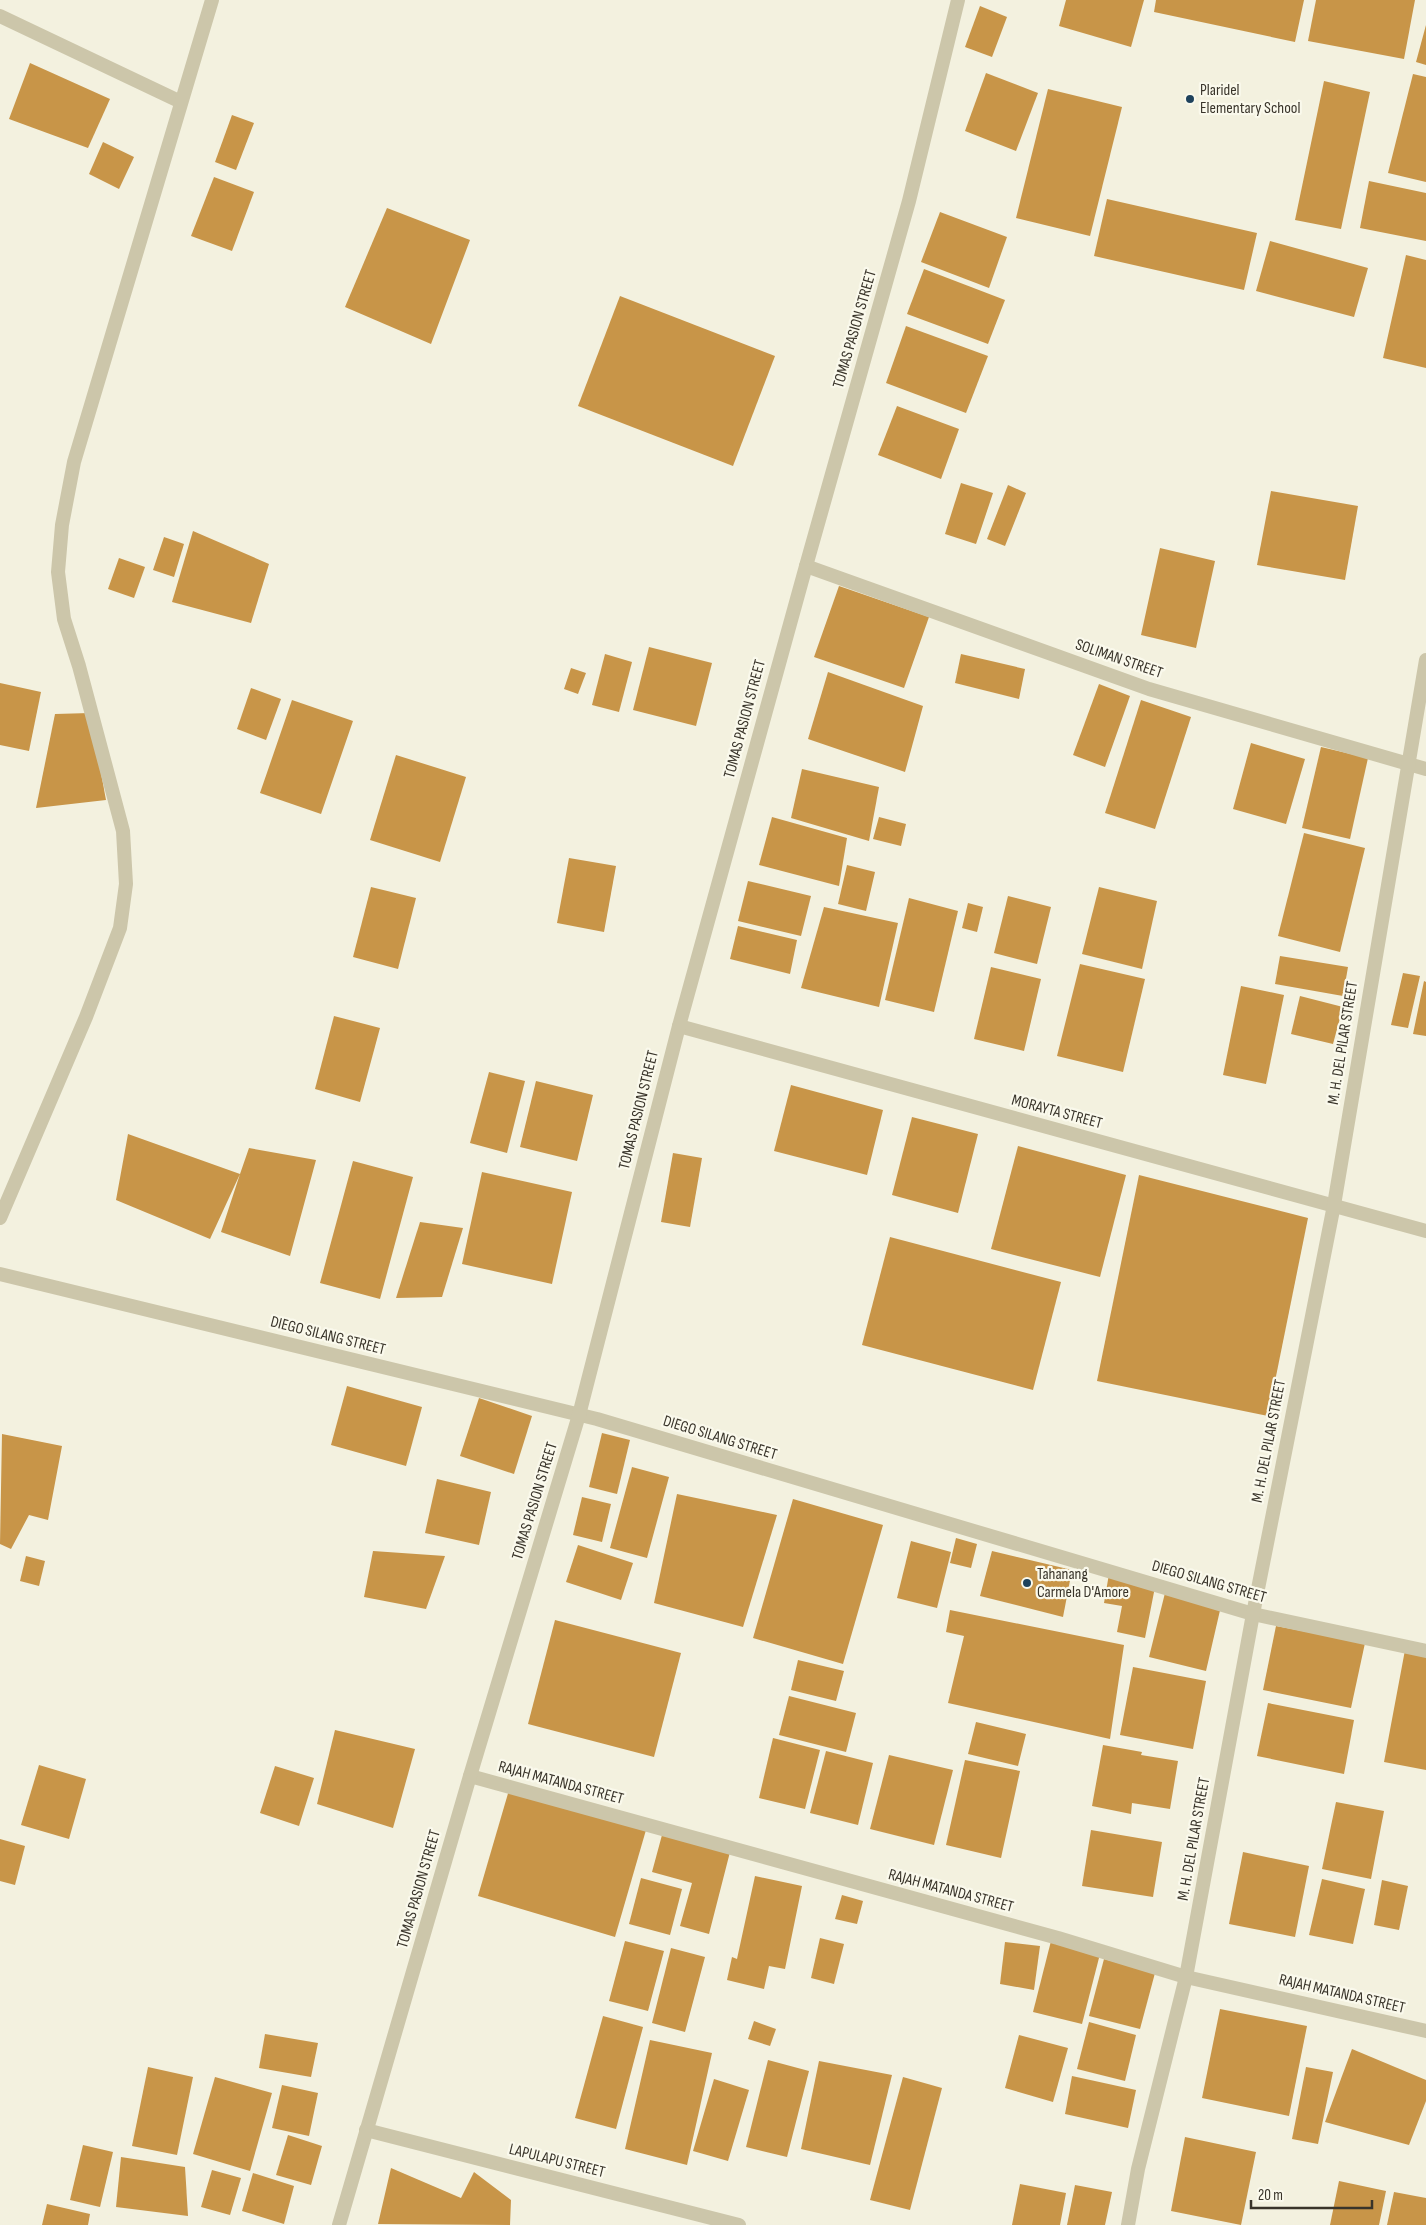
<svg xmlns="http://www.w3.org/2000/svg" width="1426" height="2225" font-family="'Sofia Sans Condensed',sans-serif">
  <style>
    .building { fill: #c89548 }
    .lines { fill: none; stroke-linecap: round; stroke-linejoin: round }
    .service { stroke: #ccc6aa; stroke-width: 14 }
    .minor { stroke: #ccc6aa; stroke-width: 14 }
    .poi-dot { fill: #1e425c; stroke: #faf9ec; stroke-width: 2 }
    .labels { text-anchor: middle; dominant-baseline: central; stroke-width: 4.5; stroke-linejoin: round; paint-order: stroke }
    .poi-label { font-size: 16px; fill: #39342a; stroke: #faf9ec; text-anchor: start }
    .street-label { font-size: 16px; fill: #39342a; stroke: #faf9ec }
  </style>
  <rect width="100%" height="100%" fill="#f3f1df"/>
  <g class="building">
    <polygon points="1066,0 1144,0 1131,47 1059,26"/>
    <polygon points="1156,0 1304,0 1295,42 1154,12"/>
    <polygon points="1316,0 1415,0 1404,59 1308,41"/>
    <polygon points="980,6 1007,17 992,57 965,47"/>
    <polygon points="1426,25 1426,65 1416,62"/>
    <polygon points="30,63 110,99 88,148 9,119"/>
    <polygon points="986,73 1038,93 1016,151 965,131"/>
    <polygon points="1413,74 1426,77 1426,182 1388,173"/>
    <polygon points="1324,81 1370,92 1341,229 1295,220"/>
    <polygon points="1048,89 1122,107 1090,236 1016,218"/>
    <polygon points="232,115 254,123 236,170 215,162"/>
    <polygon points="103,142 134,157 119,189 89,174"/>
    <polygon points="214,177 254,192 232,251 191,236"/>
    <polygon points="1369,181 1426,193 1426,241 1360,228"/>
    <polygon points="1107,199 1257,233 1244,290 1094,256"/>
    <polygon points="387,208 470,240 431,344 345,307"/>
    <polygon points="940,212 1007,237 989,288 921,262"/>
    <polygon points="1270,241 1368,268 1354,317 1256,291"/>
    <polygon points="1406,255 1426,260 1426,368 1383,358"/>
    <polygon points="924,269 1005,300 988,344 907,314"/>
    <polygon points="620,296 775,356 733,466 578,406"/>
    <polygon points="906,326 988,356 966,413 886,383"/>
    <polygon points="897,406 959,429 941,479 878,455"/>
    <polygon points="961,483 993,493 976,544 945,534"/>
    <polygon points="1008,485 1026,493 1005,546 987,539"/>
    <polygon points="1271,491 1358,506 1345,580 1257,565"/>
    <polygon points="193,531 269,564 251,623 172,602"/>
    <polygon points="164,537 184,544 174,577 153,570"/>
    <polygon points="1160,548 1215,561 1196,648 1141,635"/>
    <polygon points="119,558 145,567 134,598 108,589"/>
    <polygon points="839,586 929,617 904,688 814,657"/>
    <polygon points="649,647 712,663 696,726 633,710"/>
    <polygon points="605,654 632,662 619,712 592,705"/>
    <polygon points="961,654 1025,669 1019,699 955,683"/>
    <polygon points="571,668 586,673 578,694 564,689"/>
    <polygon points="828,672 923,706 905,772 808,739"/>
    <polygon points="0,683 41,692 29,751 0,745"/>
    <polygon points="1099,684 1130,696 1105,767 1073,755"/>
    <polygon points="251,688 281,699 266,740 237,729"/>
    <polygon points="292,700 353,721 321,814 260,793"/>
    <polygon points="1141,700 1191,717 1155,829 1105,813"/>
    <polygon points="90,713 106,800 36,808 55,714"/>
    <polygon points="1251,743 1305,759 1286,824 1233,809"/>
    <polygon points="1321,747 1368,758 1350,839 1302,828"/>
    <polygon points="396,755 466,777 440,862 370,840"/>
    <polygon points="802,769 879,787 869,841 791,818"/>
    <polygon points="772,817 847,838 839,886 759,865"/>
    <polygon points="879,817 906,824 901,846 873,839"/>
    <polygon points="1304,833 1365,848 1340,952 1278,936"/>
    <polygon points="569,858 616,866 604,932 557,923"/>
    <polygon points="847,865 875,872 866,911 838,904"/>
    <polygon points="748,881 811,896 801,936 738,921"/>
    <polygon points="371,887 416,898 398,969 353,957"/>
    <polygon points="1099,887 1157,901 1142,969 1082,954"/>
    <polygon points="1008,896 1051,907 1037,964 994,953"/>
    <polygon points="909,898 958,911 934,1012 885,1000"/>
    <polygon points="968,903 983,907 977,932 962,928"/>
    <polygon points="824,907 898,923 879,1007 801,988"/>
    <polygon points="738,926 797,940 790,974 730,959"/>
    <polygon points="1280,956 1348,967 1343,996 1275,984"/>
    <polygon points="1080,964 1145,979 1123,1072 1057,1056"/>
    <polygon points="991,967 1041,979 1024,1051 974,1039"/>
    <polygon points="1403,973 1420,976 1408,1028 1391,1025"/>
    <polygon points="1424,981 1426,982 1426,1036 1413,1034"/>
    <polygon points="1241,986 1284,995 1266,1084 1223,1075"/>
    <polygon points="1300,996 1343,1007 1333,1044 1291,1034"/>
    <polygon points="334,1016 380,1028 360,1102 315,1089"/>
    <polygon points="489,1072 525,1081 507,1153 470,1143"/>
    <polygon points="536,1081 593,1095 577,1161 520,1147"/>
    <polygon points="791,1085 883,1110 867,1175 774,1151"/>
    <polygon points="912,1117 978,1134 958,1213 892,1195"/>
    <polygon points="128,1134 240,1174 249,1148 316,1160 290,1256 221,1232 240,1174 210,1239 116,1200"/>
    <polygon points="1018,1146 1126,1175 1100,1277 991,1249"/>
    <polygon points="673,1153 702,1158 690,1227 661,1222"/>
    <polygon points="353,1161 413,1177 380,1299 320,1283"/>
    <polygon points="482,1172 572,1192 552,1284 462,1264"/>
    <polygon points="1139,1175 1308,1218 1268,1416 1097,1381"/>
    <polygon points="420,1222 463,1228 442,1297 396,1298"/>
    <polygon points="890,1237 1061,1282 1033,1390 862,1345"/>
    <polygon points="347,1386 422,1407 406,1466 331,1445"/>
    <polygon points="479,1398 532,1416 514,1474 460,1456"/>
    <polygon points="602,1433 630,1440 617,1494 589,1487"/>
    <polygon points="2,1434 62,1446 48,1520 29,1515 11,1549 0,1544"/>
    <polygon points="632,1467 669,1477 647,1558 610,1548"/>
    <polygon points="437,1479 491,1492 479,1545 425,1533"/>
    <polygon points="677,1494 777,1515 743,1627 654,1603"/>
    <polygon points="582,1497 611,1504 602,1542 573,1535"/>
    <polygon points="793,1499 883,1525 843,1664 753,1638"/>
    <polygon points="956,1538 977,1544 971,1568 950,1563"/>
    <polygon points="911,1541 951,1552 937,1608 897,1598"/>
    <polygon points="578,1545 633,1563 621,1600 566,1582"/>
    <polygon points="373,1551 445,1556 426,1609 364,1597"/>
    <polygon points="992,1551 1072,1570 1063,1617 980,1596"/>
    <polygon points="26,1556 45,1561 39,1586 20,1581"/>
    <polygon points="1109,1574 1155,1587 1145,1638 1117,1632 1122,1606 1104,1603"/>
    <polygon points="1165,1593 1221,1606 1206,1671 1149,1657"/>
    <polygon points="950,1610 1124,1645 1110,1739 948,1703 964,1636 946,1632"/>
    <polygon points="555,1620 681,1653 654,1757 528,1724"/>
    <polygon points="1276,1626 1365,1643 1351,1708 1263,1690"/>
    <polygon points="1405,1650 1426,1654 1426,1770 1384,1762"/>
    <polygon points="798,1660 844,1671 836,1701 791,1690"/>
    <polygon points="1133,1667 1206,1681 1193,1749 1120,1735"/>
    <polygon points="789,1696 856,1713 846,1752 779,1735"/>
    <polygon points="1268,1703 1354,1720 1344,1774 1257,1756"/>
    <polygon points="976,1722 1026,1734 1018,1766 968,1754"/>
    <polygon points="335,1730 415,1749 393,1828 317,1804"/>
    <polygon points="773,1738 820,1750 805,1809 759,1798"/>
    <polygon points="1103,1745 1142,1752 1141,1755 1178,1761 1170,1809 1132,1803 1131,1814 1092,1806"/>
    <polygon points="826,1751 873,1763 858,1825 810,1813"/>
    <polygon points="889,1755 953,1770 934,1845 870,1829"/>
    <polygon points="965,1760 1020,1771 1001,1858 946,1845"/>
    <polygon points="39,1765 86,1779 69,1839 21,1825"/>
    <polygon points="275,1766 314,1778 299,1826 260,1813"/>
    <polygon points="509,1790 646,1830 615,1937 478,1896"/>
    <polygon points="1336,1802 1384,1811 1371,1879 1322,1869"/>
    <polygon points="1091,1830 1162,1842 1153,1897 1082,1886"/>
    <polygon points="662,1835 730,1852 709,1934 680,1926 692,1883 652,1872"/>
    <polygon points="0,1839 25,1846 15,1885 0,1881"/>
    <polygon points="1243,1852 1309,1866 1295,1937 1229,1924"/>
    <polygon points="755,1876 802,1886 785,1969 769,1966 764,1989 727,1980 732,1957 737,1959"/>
    <polygon points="641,1878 682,1889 670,1935 629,1924"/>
    <polygon points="1322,1879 1365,1889 1353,1944 1309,1935"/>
    <polygon points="1382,1880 1408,1886 1399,1930 1374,1925"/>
    <polygon points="842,1895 863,1901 857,1924 835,1919"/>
    <polygon points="820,1938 844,1944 834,1984 811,1978"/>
    <polygon points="625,1941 664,1951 648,2011 609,2001"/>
    <polygon points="1051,1941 1100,1954 1082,2024 1033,2012"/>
    <polygon points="1005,1942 1040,1946 1034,1990 1000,1984"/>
    <polygon points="671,1948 705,1957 685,2032 652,2023"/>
    <polygon points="1104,1959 1155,1973 1140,2029 1089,2016"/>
    <polygon points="1220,2009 1307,2026 1289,2116 1202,2098"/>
    <polygon points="603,2016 643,2027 616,2129 575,2118"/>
    <polygon points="754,2021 776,2029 770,2046 748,2039"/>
    <polygon points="1089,2022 1136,2035 1125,2081 1077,2069"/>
    <polygon points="265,2034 318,2043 311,2077 259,2068"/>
    <polygon points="1019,2035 1068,2048 1053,2102 1005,2088"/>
    <polygon points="650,2040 712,2053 687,2165 625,2149"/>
    <polygon points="1352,2049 1426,2080 1426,2101 1409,2145 1325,2122"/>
    <polygon points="768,2060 809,2071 787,2157 746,2147"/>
    <polygon points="819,2061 892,2075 870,2165 801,2149"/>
    <polygon points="148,2067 193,2077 177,2155 132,2146"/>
    <polygon points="1306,2067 1333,2072 1318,2144 1292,2139"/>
    <polygon points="1072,2076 1136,2090 1128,2128 1065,2114"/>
    <polygon points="215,2077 272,2093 250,2171 193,2154"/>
    <polygon points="903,2077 942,2088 910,2210 870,2200"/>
    <polygon points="714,2079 749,2090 728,2161 693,2151"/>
    <polygon points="282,2085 318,2093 309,2136 272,2128"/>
    <polygon points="288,2135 322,2146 311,2185 276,2175"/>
    <polygon points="1185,2137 1256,2152 1241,2225 1171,2211"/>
    <polygon points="83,2145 113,2152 100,2207 70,2200"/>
    <polygon points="121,2157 185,2167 188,2216 116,2207"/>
    <polygon points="391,2168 461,2198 474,2172 511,2200 510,2225 378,2224"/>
    <polygon points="212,2170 241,2178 230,2215 201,2207"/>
    <polygon points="253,2173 294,2186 284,2224 242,2211"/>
    <polygon points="1339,2181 1386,2191 1379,2225 1330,2225"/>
    <polygon points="1020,2184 1066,2193 1060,2225 1012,2225"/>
    <polygon points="1075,2185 1112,2192 1105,2225 1067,2225"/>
    <polygon points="1394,2192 1426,2198 1426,2225 1387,2225"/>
    <polygon points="47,2204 90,2214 88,2225 42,2225"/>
  </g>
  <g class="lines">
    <polyline class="service" points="0,16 181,102"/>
    <g class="minor">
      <polyline points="806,566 1149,689 1426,769"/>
      <polyline points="679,1026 1426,1231"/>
      <polyline points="0,1218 86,1017 120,928 126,884 123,831 79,666 64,619 58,572 62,525 74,462 212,0"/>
      <polyline points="0,1274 597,1419 1253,1614 1426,1651"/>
      <polyline points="470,1776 1058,1938 1186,1977 1426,2031"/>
      <polyline points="366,2130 739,2225"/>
      <polyline points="339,2225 470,1776 579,1415 679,1026 806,566 909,201 958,0"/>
      <polyline points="1128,2225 1138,2169 1186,1977 1253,1614 1334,1205 1426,660"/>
    </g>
  </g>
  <g class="poi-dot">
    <circle cx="1190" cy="99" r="5"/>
    <circle cx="1027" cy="1583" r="5"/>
  </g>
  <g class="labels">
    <g class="poi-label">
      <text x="1200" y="90">Plaridel<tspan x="1200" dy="18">Elementary School</tspan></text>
      <text x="1037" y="1574">Tahanang<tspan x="1037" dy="18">Carmela D'Amore</tspan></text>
    </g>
    <g class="street-label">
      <text transform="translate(855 329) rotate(-74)">TOMAS PASION STREET</text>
      <text transform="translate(1119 659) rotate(19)">SOLIMAN STREET</text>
      <text transform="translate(745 719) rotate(-75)">TOMAS PASION STREET</text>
      <text transform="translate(1343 1043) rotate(-81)">M. H. DEL PILAR STREET</text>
      <text transform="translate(639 1110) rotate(-76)">TOMAS PASION STREET</text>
      <text transform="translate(1057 1112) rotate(15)">MORAYTA STREET</text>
      <text transform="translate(328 1336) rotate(14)">DIEGO SILANG STREET</text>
      <text transform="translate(720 1438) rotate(17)">DIEGO SILANG STREET</text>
      <text transform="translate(1269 1441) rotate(-79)">M. H. DEL PILAR STREET</text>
      <text transform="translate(535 1501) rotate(-73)">TOMAS PASION STREET</text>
      <text transform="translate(1209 1582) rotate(16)">DIEGO SILANG STREET</text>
      <text transform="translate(561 1783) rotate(15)">RAJAH MATANDA STREET</text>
      <text transform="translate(1194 1839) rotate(-80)">M. H. DEL PILAR STREET</text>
      <text transform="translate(419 1889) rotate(-74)">TOMAS PASION STREET</text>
      <text transform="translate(951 1891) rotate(15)">RAJAH MATANDA STREET</text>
      <text transform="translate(1342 1994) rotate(13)">RAJAH MATANDA STREET</text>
      <text transform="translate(557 2161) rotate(14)">LAPULAPU STREET</text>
    </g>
  </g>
  <path d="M1251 2200v8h121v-8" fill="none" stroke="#39342a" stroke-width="2.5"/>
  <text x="1258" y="2200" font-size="15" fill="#39342a" stroke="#faf9ec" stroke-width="4" paint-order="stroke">20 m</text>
</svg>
